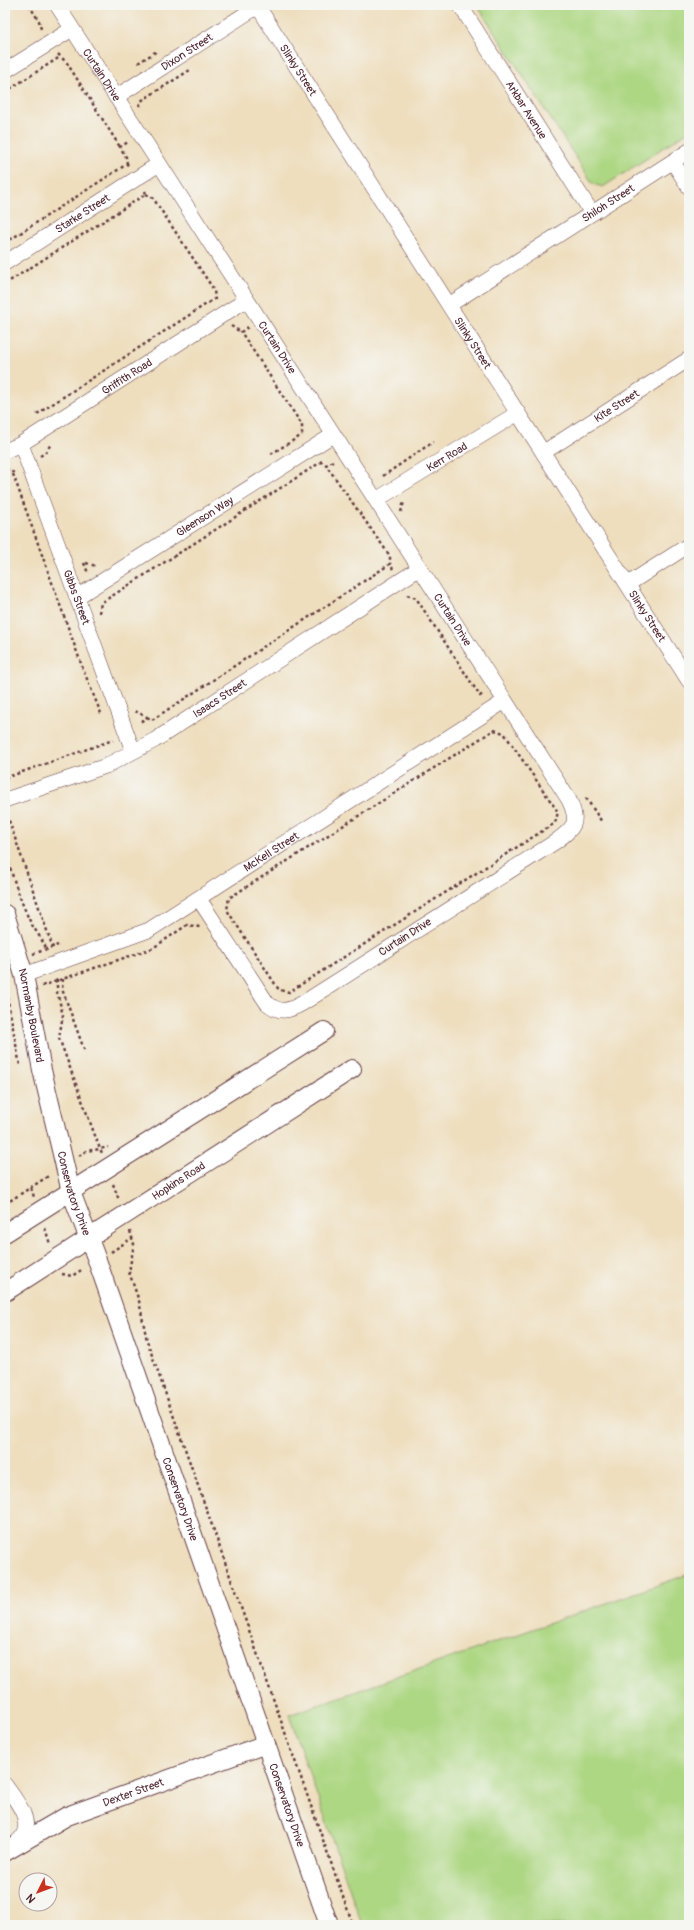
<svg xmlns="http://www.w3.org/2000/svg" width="694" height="1930" font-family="Pangolin,sans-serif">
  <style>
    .green { fill: #add783; stroke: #7c7b57 }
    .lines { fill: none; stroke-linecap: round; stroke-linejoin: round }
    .minor-casing { stroke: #633c41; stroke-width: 16 }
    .tertiary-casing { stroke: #633c41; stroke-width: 20 }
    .path { stroke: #633c41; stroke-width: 2.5; stroke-dasharray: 3 3; stroke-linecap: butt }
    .minor { stroke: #fff; stroke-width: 15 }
    .tertiary { stroke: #fff; stroke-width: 18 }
    .labels { text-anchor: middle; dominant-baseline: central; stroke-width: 3; stroke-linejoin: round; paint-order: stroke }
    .street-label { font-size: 11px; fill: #4a1f2b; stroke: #f6f6f2 }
  </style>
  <rect width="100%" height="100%" fill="#f6f6f2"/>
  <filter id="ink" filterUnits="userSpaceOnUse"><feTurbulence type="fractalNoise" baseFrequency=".025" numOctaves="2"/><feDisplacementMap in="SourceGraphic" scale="8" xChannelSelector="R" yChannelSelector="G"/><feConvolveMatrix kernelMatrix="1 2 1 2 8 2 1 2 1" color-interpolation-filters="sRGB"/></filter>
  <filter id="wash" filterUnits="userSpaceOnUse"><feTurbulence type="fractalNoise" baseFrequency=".012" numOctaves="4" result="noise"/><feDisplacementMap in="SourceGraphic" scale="16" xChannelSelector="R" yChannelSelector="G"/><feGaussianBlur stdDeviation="0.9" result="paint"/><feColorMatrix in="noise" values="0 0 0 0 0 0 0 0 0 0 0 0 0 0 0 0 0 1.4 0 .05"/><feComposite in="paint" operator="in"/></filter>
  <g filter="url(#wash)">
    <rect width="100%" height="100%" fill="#eedebe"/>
    <g class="green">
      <polygon points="477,5 689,5 689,131 603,187 593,184"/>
      <polygon points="689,1574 689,1925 362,1925 289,1715"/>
    </g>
  </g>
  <g filter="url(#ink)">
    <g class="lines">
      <defs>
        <g id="minor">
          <path id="s1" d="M 57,5 L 569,800 C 580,823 574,828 555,842 L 303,1003 C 289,1011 280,1014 267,1003 L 199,899"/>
          <path id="s2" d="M 257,5 L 689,681"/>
          <path id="s3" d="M 460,5 L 592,213"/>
          <polyline points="5,71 72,29"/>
          <path id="s4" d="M 116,97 L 258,6"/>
          <polyline points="673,162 689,187"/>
          <path id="s5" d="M 5,263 L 159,164"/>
          <path id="s6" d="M 449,305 L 689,151"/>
          <path id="s7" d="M 21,444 L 133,751"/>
          <path id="s8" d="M 5,451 L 21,444 L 246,300"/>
          <path id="s9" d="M 544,452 L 689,359"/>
          <path id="s10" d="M 376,500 L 518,413"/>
          <polyline points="628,584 689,545"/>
          <path id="s11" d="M 77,597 L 333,435"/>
          <path id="s12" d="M 5,800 L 106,766 L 155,740 L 420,568"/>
          <path id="s13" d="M 24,975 L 149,930 L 505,701"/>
          <path d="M 5,1785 C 14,1798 34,1820 22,1837 C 20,1840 16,1843 13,1846"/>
        </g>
        <g id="tertiary">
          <path id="s14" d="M 5,914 L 24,975 L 42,1070 L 71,1192 L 97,1260 L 329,1925"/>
          <polyline points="5,1233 324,1031"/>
          <path id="s15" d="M 5,1292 L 352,1069"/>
          <path id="s16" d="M 5,1852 L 67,1816 L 266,1744"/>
        </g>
      </defs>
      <use href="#minor" class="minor-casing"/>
      <use href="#tertiary" class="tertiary-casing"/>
      <g class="path">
        <polyline points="29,5 39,21 41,29"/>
        <polyline points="58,54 67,63 120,147"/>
        <polyline points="138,63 157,51"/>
        <polyline points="5,92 60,57"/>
        <polyline points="139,106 141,101 190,70"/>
        <polyline points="127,164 126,157 120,147 128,142"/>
        <polyline points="146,194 153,198 214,290 215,300"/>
        <polyline points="5,243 127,164 129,166"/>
        <polyline points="5,284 146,194 145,191"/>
        <polyline points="231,326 241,332"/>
        <polyline points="248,327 241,332 302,425 302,436"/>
        <polyline points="37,414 214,299"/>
        <polyline points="271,454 302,435"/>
        <polyline points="40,456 45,453 51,444"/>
        <polyline points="320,461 326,465"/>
        <polyline points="333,461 326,465 390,556 390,564"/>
        <polyline points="6,469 14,473"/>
        <polyline points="13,474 83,669 102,716"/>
        <polyline points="383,476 433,442"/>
        <polyline points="401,512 404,502"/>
        <polyline points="84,563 88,573"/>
        <polyline points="86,563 96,566"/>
        <polyline points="407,595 416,598 480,696 484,693"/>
        <polyline points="99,613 101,603 321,462"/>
        <polyline points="135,711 147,717 139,723"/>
        <polyline points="147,717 152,720 390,564 393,569"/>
        <polygon points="494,730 504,733 558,812 555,823 289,992 279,990 227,910 229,898"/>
        <polyline points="5,778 113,740"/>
        <polyline points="586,798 602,822"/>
        <polyline points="7,815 53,948"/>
        <path d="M 5,845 C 7,863 21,902 29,919 C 34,930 43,939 47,951"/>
        <polyline points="33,954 58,945"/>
        <polyline points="57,979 57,992 63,1015 59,1038 100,1149 108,1147"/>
        <polyline points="63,979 62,989 85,1052"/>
        <polyline points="5,985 20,1066"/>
        <polyline points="42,986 153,948 187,925 200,927"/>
        <polyline points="79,1156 86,1151 100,1149 102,1153"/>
        <polyline points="113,1184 119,1200"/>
        <polyline points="31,1188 34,1197"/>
        <polyline points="5,1204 50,1175"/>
        <polyline points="45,1228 50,1244"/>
        <polyline points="130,1231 134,1244 129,1272 139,1301 147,1341 353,1925"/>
        <polyline points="111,1252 132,1238"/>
        <polyline points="62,1274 72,1276 83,1269"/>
      </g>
      <use href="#minor" class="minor"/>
      <use href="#tertiary" class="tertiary"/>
    </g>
  </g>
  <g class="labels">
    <g class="street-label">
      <text stroke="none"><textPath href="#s4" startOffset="84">Dixon Street</textPath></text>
      <text stroke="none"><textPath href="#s2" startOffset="77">Slinky Street</textPath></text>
      <text stroke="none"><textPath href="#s1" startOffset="83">Curtain Drive</textPath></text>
      <text stroke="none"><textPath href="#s3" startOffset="124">Arkbar Avenue</textPath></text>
      <text stroke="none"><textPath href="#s6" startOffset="189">Shiloh Street</textPath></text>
      <text stroke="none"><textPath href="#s5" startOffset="92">Starke Street</textPath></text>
      <text stroke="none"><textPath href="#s2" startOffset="401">Slinky Street</textPath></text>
      <text stroke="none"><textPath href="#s1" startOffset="407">Curtain Drive</textPath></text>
      <text stroke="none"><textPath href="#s8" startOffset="143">Griffith Road</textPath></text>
      <text stroke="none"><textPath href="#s9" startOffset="86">Kite Street</textPath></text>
      <text stroke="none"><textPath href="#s10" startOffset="83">Kerr Road</textPath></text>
      <text stroke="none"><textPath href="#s11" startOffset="151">Gleenson Way</textPath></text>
      <text stroke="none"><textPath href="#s7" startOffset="163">Gibbs Street</textPath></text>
      <text stroke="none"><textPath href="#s2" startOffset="725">Slinky Street</textPath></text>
      <text stroke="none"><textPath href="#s1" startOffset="731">Curtain Drive</textPath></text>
      <text stroke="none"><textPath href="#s12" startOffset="239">Isaacs Street</textPath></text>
      <text stroke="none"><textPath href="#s13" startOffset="278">McKell Street</textPath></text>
      <text transform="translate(405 937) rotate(-33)">Curtain Drive</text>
      <text stroke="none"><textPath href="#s14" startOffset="105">Normanby Boulevard</textPath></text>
      <text stroke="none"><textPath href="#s15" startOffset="206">Hopkins Road</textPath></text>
      <text stroke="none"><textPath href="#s14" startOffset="288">Conservatory Drive</textPath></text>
      <text stroke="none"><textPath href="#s14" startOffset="612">Conservatory Drive</textPath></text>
      <text stroke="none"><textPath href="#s16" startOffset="142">Dexter Street</textPath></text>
      <text stroke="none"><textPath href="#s14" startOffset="936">Conservatory Drive</textPath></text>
    </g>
  </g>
  <rect width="694" height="1930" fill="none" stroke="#f6f6f2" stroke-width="20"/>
  <g transform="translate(38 1892) rotate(228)"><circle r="19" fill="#f6f6f2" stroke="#b1a0a2"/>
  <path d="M0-3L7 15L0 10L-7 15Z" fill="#c8321e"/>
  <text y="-6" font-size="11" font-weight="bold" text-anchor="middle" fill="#4a1f2b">N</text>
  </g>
</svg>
